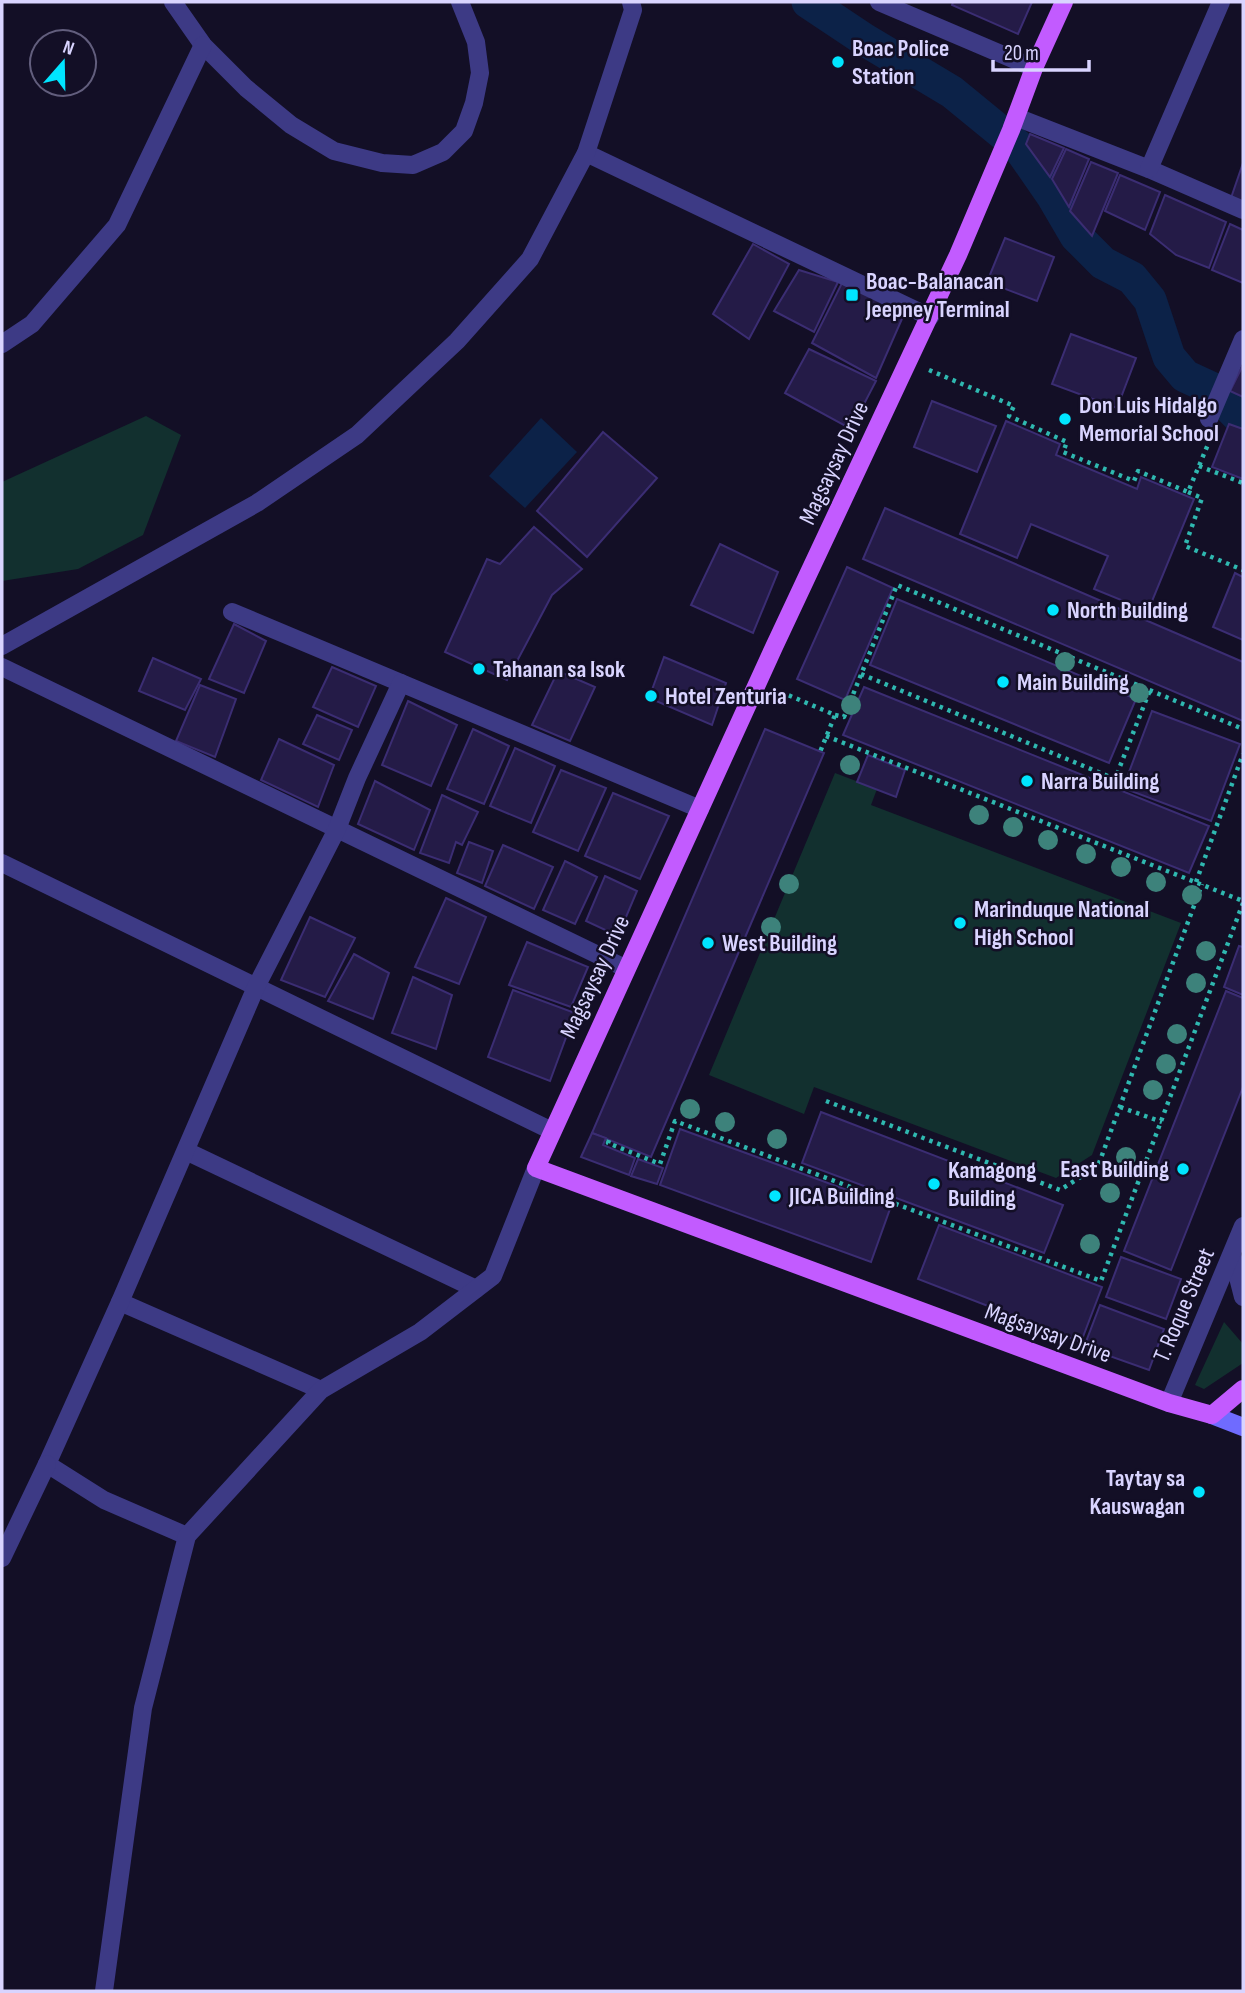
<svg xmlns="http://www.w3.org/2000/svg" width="1245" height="1993" font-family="'Sofia Sans Condensed',sans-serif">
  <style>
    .green { fill: #12302f }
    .water { fill: #0c2248 }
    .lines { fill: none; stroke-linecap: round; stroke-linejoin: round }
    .canal { stroke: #0c2248; stroke-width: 33 }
    .building { fill: #241b47; stroke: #3b2d73; stroke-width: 2 }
    .path { stroke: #2fb8b0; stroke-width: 4.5; stroke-dasharray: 3.5 5; stroke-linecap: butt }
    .street { stroke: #3d3a85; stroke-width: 18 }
    .secondary { stroke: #6f6bff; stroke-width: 18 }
    .primary { stroke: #c25bff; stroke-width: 18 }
    .tree { fill: #3d827b }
    .poi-dot { fill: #00e5ff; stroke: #130f26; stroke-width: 2.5 }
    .labels { text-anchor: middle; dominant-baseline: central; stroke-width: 5; stroke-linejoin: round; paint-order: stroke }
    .poi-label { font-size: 24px; font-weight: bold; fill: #d9d4ff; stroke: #130f26; text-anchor: start }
    .street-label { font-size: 24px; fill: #d9d4ff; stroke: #130f26 }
  </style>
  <rect width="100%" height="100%" fill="#130f26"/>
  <g class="green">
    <polygon points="146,416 181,435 143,535 78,569 2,581 2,482"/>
    <polygon points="835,773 877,789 871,805 1181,923 1092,1155 1056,1178 814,1087 804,1114 709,1075"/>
    <polygon points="1224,1322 1243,1344 1243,1363 1204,1389 1195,1385"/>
  </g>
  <polygon class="water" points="541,418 577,452 525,508 489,476"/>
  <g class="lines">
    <polyline class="canal" points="808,2 865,40 952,92 1018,146 1052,195 1076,236 1103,263 1132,278 1150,300 1169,357 1185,376 1211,388 1237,415 1243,418"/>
  </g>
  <g class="building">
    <polygon points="953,2 1032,2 1018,34 952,5"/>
    <polygon points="1030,134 1064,148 1050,177 1026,144"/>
    <polygon points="1066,149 1089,159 1069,207 1052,179"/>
    <polygon points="1091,162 1118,173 1092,236 1070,211"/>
    <polygon points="1243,163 1243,203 1231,198"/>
    <polygon points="1120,175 1160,192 1145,230 1105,211"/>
    <polygon points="1165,195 1226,222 1209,268 1176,255 1150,234"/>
    <polygon points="1230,224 1243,230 1243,283 1212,270"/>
    <polygon points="1005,238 1054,257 1037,301 987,282"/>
    <polygon points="753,244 789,264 749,339 713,314"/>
    <polygon points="799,270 838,282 814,332 774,311"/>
    <polygon points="843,281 905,312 876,378 812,343"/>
    <polygon points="1071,334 1136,358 1117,408 1052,384"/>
    <polygon points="809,349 876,381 851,429 785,393"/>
    <polygon points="1243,365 1243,397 1230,391"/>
    <polygon points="932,401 996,426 977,472 914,447"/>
    <polygon points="1006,421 1060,444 1056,455 1137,489 1141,477 1194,499 1148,611 1094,589 1108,556 1031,524 1017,558 960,534"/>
    <polygon points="1229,424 1243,429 1243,479 1212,467"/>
    <polygon points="603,432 657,478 587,557 537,511"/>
    <polygon points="885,508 1243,662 1243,721 863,559"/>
    <polygon points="534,527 582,569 552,595 507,680 445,652 487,559 500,564"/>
    <polygon points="720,544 778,572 753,633 691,605"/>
    <polygon points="847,567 893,588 845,700 797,679"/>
    <polygon points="1235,573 1243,577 1243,640 1213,627"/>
    <polygon points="897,599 1136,699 1109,763 870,665"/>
    <polygon points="234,624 266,641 244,693 209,679"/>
    <polygon points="664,657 726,683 712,725 649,698"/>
    <polygon points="153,658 201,679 185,710 139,691"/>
    <polygon points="332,667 376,686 358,727 313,707"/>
    <polygon points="558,671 595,687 570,741 532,725"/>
    <polygon points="200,685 236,699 215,757 176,741"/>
    <polygon points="864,687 1209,826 1189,873 843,735"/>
    <polygon points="408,701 457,725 431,786 382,765"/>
    <polygon points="1152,711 1240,744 1211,821 1123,788"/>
    <polygon points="317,715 352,730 339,760 303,744"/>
    <polygon points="473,729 509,746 484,804 447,789"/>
    <polygon points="765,729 824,753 651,1157 592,1133"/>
    <polygon points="279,739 334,765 318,807 261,780"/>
    <polygon points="515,748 555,766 531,823 490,806"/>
    <polygon points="868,755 905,770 896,797 857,782"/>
    <polygon points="561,770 606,788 578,851 533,832"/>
    <polygon points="375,781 430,810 414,850 358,824"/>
    <polygon points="613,793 669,816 640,879 585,856"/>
    <polygon points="442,795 478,812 462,845 456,842 449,863 420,853"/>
    <polygon points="469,842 493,851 482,883 457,873"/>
    <polygon points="503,845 553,867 534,909 485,886"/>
    <polygon points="565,861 597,877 575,924 543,910"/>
    <polygon points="605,876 637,891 618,936 586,921"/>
    <polygon points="446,898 486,917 459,984 415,967"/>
    <polygon points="310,917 355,938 325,997 281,980"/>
    <polygon points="527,942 588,967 571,1007 509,985"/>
    <polygon points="1239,946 1243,947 1243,995 1224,987"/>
    <polygon points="354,954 389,973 373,1019 328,1001"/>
    <polygon points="413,977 452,995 436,1049 392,1033"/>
    <polygon points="513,990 575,1013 550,1081 488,1057"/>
    <polygon points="1226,991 1243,998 1243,1087 1171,1270 1124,1251"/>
    <polygon points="821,1112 1063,1205 1044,1253 802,1163"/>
    <polygon points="680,1129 891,1206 871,1262 660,1185"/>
    <polygon points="592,1133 606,1138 603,1145 635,1158 629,1175 581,1157"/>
    <polygon points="638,1159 663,1168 657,1184 631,1176"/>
    <polygon points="939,1225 1102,1287 1081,1342 918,1279"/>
    <polygon points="1121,1257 1181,1279 1166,1319 1106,1297"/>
    <polygon points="1100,1305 1164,1329 1149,1370 1084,1347"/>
  </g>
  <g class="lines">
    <g class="path">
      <polyline points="929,370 1014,406 1009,416 1067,442 1063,452 1134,481 1138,471 1188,492 1209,442"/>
      <polyline points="1199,466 1243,483"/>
      <polyline points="1188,492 1202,498 1185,546 1243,570"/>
      <polyline points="861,674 1115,779 1150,690"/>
      <polyline points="781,692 835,715 820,752"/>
      <polyline points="835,715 844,717 897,585 1243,729"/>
      <polyline points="826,736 1243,901"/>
      <polyline points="1196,882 1243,754"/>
      <polyline points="826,1101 1060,1190 1098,1166 1202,884"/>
      <polyline points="1120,1107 1162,1122"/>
      <polyline points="609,1140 608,1143 660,1164 675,1121 1101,1281 1243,903"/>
    </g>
    <g class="street">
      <polyline points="173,2 203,45 246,88 291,125 334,151 382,163 413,165 443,152 464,131 474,103 480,73 476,42 460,2"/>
      <polyline points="879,2 1034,68"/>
      <polyline points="1016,117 1149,169 1243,210"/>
      <polyline points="586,153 930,317"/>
      <polyline points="1149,169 1221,2"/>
      <polyline points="2,344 32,324 117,225 203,45"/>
      <polyline points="1209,419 1243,339"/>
      <polyline points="232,612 401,683"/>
      <polyline points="2,646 257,503 357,435 457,341 530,259 586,153 633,10 631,2"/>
      <polyline points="2,667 625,968"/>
      <polyline points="2,863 552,1131"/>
      <polyline points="186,1151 476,1289"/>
      <polyline points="1232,1254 1243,1297"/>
      <polyline points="120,1302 321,1390"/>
      <polyline points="1169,1403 1243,1226"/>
      <polyline points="187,1536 104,1500 47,1464 120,1302 256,987 337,829 357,778 401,683 700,809"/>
      <polyline points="2,1558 47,1464"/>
      <polyline points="104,1991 143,1708 187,1536 321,1390 420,1332 493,1276 536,1168"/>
    </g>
    <polyline class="secondary" points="1212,1415 1243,1427"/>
    <polyline class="primary" points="1064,2 1034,68 1011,130 958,255 774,647 536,1168 1169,1403 1212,1415 1243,1389"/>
  </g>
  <g class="tree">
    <circle cx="1065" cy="662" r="10"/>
    <circle cx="1139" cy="693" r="10"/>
    <circle cx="851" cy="705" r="10"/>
    <circle cx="850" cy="765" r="10"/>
    <circle cx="979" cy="815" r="10"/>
    <circle cx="1013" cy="827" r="10"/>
    <circle cx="1048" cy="840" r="10"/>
    <circle cx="1086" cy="854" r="10"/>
    <circle cx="1121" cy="867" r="10"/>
    <circle cx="1156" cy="882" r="10"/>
    <circle cx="789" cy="884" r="10"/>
    <circle cx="1192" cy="895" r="10"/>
    <circle cx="771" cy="927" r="10"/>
    <circle cx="1206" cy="951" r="10"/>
    <circle cx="1196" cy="983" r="10"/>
    <circle cx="1177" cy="1034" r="10"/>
    <circle cx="1166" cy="1064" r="10"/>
    <circle cx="1153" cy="1090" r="10"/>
    <circle cx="690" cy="1109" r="10"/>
    <circle cx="725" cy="1122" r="10"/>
    <circle cx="777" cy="1139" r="10"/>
    <circle cx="1126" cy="1157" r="10"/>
    <circle cx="1110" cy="1193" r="10"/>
    <circle cx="1090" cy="1244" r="10"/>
  </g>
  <g class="poi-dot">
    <circle cx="838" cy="62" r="7"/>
    <rect x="845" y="288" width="14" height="14" rx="3.5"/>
    <circle cx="1065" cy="419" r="7"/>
    <circle cx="1053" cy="610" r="7"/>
    <circle cx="479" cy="669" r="7"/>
    <circle cx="1003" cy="682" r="7"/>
    <circle cx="651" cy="696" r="7"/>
    <circle cx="1027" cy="781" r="7"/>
    <circle cx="960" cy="923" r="7"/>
    <circle cx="708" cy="943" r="7"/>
    <circle cx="1183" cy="1169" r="7"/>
    <circle cx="934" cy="1184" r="7"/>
    <circle cx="775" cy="1196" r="7"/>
    <circle cx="1199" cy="1492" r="7"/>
  </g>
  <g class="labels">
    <g class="poi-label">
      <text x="852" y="48">Boac Police<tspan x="852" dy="28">Station</tspan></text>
      <text x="866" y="281">Boac-Balanacan<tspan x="866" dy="28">Jeepney Terminal</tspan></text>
      <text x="1079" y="405">Don Luis Hidalgo<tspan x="1079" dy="28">Memorial School</tspan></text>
      <text x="1067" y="610">North Building</text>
      <text x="493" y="669">Tahanan sa Isok</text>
      <text x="1017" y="682">Main Building</text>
      <text x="665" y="696">Hotel Zenturia</text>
      <text x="1041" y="781">Narra Building</text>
      <text x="974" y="909">Marinduque National<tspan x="974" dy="28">High School</tspan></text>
      <text x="722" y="943">West Building</text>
      <text x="1169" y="1169" text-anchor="end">East Building</text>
      <text x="948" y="1170">Kamagong<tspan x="948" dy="28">Building</tspan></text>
      <text x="789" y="1196">JICA Building</text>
      <text x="1185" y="1478" text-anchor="end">Taytay sa<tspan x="1185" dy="28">Kauswagan</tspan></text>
    </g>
    <g class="street-label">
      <text transform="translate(834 463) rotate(-65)">Magsaysay Drive</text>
      <text transform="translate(595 977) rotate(-65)">Magsaysay Drive</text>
      <text transform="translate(1184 1305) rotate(-67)">T. Roque Street</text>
      <text transform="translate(1048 1333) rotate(20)">Magsaysay Drive</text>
    </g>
  </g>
  <rect width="1245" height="1993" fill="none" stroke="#d9d4ff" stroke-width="7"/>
  <g transform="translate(63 63) rotate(20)"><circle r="33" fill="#130f26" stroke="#625e7d" stroke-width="2"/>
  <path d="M0-5L12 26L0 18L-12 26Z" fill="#00e5ff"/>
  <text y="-10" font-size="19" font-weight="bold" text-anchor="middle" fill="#d9d4ff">N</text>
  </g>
  <path d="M993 60v10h96v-10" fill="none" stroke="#d9d4ff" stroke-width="3.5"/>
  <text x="1004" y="60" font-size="21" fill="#d9d4ff" stroke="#130f26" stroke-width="5" paint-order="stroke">20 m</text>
</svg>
